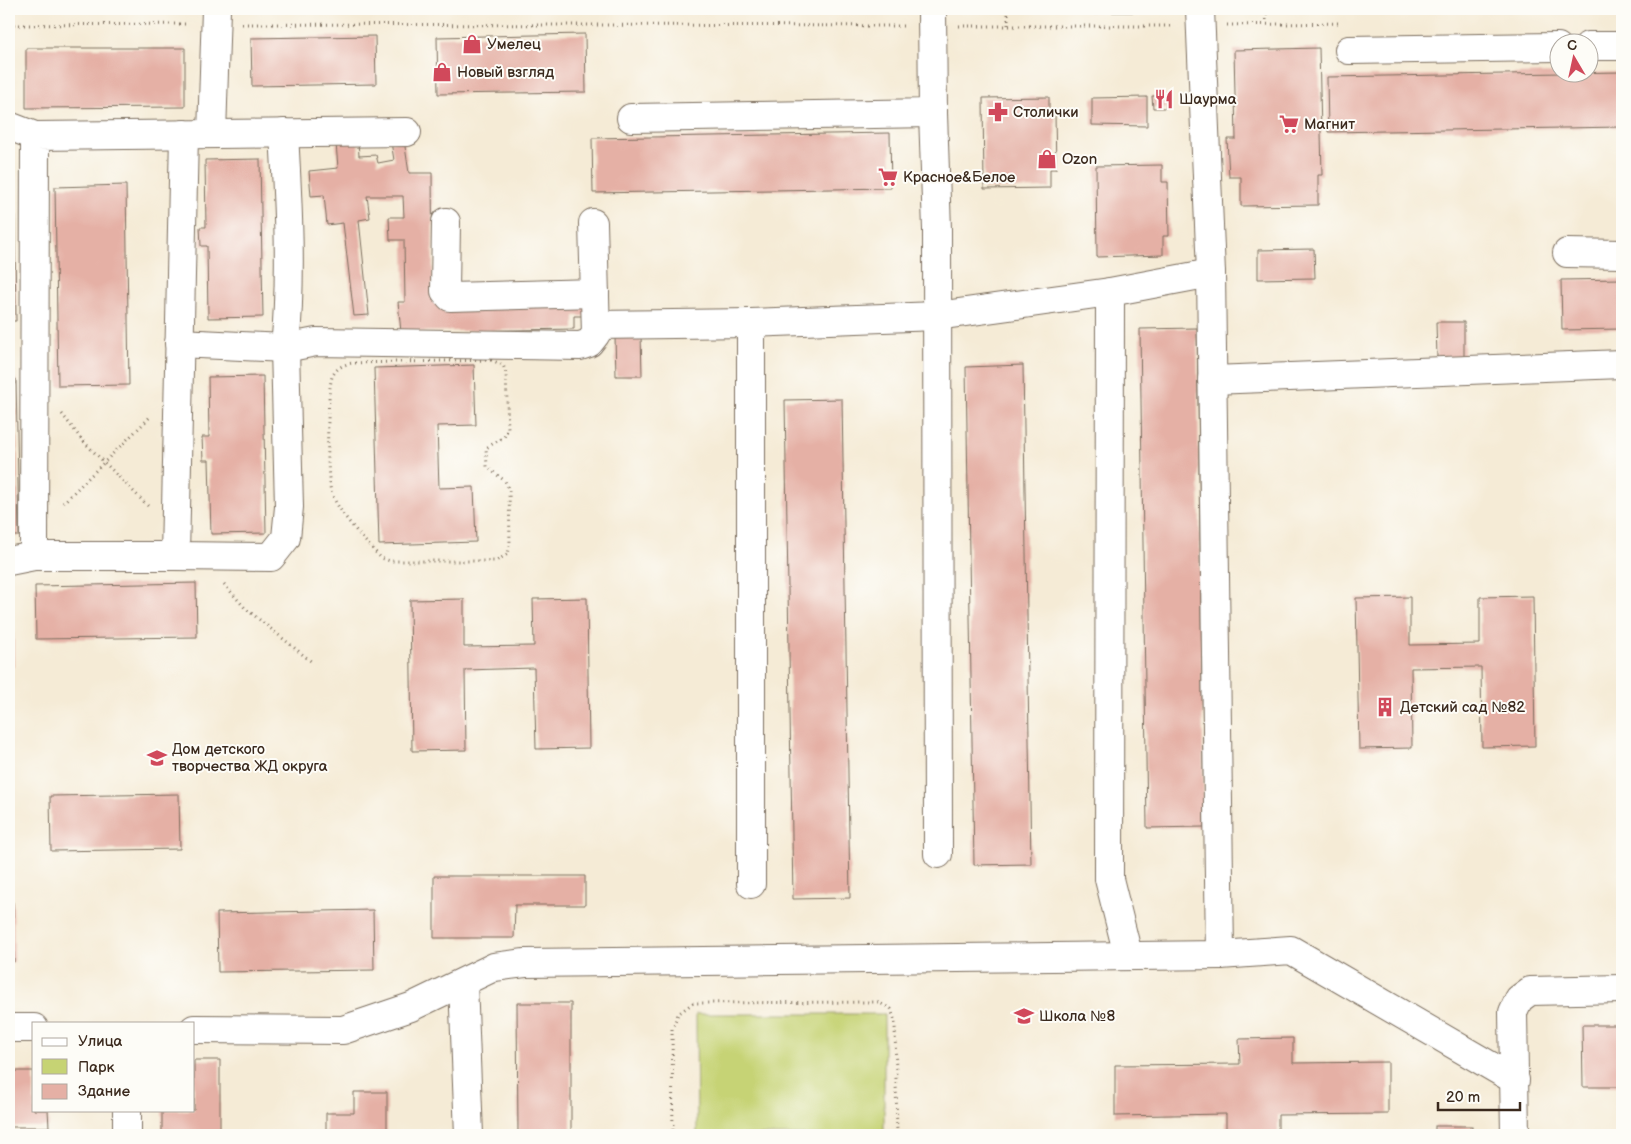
<svg xmlns="http://www.w3.org/2000/svg" width="1631" height="1144" font-family="'Balsamiq Sans',sans-serif">
  <style>
    .green { fill: #c6d374; stroke: #807e49 }
    .building { fill: #e5b0a5 }
    .lines { fill: none; stroke-linecap: round; stroke-linejoin: round }
    .minor-casing { stroke: #7c6e5e; stroke-width: 30 }
    .path { stroke: #7c6e5e; stroke-width: 3; stroke-dasharray: 1 4; stroke-linecap: butt }
    .minor { stroke: #fff; stroke-width: 28 }
    .labels { text-anchor: middle; dominant-baseline: central; stroke-width: 4; stroke-linejoin: round; paint-order: stroke }
    .poi-label { font-size: 15px; fill: #3b2a1e; stroke: #fdfcf7; text-anchor: start }
  </style>
  <rect width="100%" height="100%" fill="#fdfcf7"/>
  <filter id="ink" filterUnits="userSpaceOnUse"><feTurbulence type="fractalNoise" baseFrequency=".02" numOctaves="2"/><feDisplacementMap in="SourceGraphic" scale="10" xChannelSelector="R" yChannelSelector="G"/><feConvolveMatrix kernelMatrix="1 2 1 2 8 2 1 2 1" color-interpolation-filters="sRGB"/></filter>
  <filter id="wash" filterUnits="userSpaceOnUse"><feTurbulence type="fractalNoise" baseFrequency=".0096" numOctaves="4" result="noise"/><feDisplacementMap in="SourceGraphic" scale="20" xChannelSelector="R" yChannelSelector="G"/><feGaussianBlur stdDeviation="1.12" result="paint"/><feColorMatrix in="noise" values="0 0 0 0 0 0 0 0 0 0 0 0 0 0 0 0 0 1.4 0 .05"/><feComposite in="paint" operator="in"/></filter>
  <g filter="url(#wash)">
    <rect width="100%" height="100%" fill="#f5ebd6"/>
    <polygon class="green" points="696,1014 884,1014 884,1135 697,1135"/>
    <g id="blocks">
      <g class="building">
        <rect x="1088" y="9" width="47" height="3"/>
        <polygon points="585,34 586,92 438,94 437,37"/>
        <polygon points="375,36 376,84 252,86 251,38"/>
        <polygon points="26,48 185,48 185,107 26,108"/>
        <polygon points="1319,48 1322,175 1318,175 1318,205 1241,206 1241,177 1229,177 1227,139 1236,139 1234,50"/>
        <polygon points="1622,72 1622,127 1328,132 1327,77"/>
        <polygon points="1152,96 1166,96 1166,108 1153,108"/>
        <polygon points="1049,97 1049,114 1055,114 1056,169 1050,169 1050,188 984,189 983,98"/>
        <polygon points="1147,97 1147,126 1092,125 1092,98"/>
        <polygon points="890,133 891,188 593,193 592,138"/>
        <polygon points="404,140 409,173 432,173 433,301 587,299 588,316 574,316 574,329 401,332 398,302 405,302 404,240 390,240 389,217 404,217 403,196 367,196 370,218 359,220 369,315 354,316 343,223 327,225 324,195 311,196 309,171 338,168 336,143 358,141 359,156 376,155 378,163 394,160 391,142"/>
        <polygon points="260,159 263,317 208,318 207,246 201,246 200,227 206,227 205,160"/>
        <polygon points="9,163 14,163 16,321 9,321"/>
        <polygon points="1162,165 1162,182 1168,182 1169,236 1163,236 1163,255 1097,257 1096,166"/>
        <polygon points="126,185 129,385 58,386 55,187"/>
        <polygon points="1314,249 1315,278 1258,279 1258,250"/>
        <polygon points="1622,279 1622,329 1562,330 1561,280"/>
        <polygon points="1436,322 1464,322 1464,357 1437,358"/>
        <polygon points="1197,328 1204,827 1147,828 1140,329"/>
        <polygon points="641,335 642,376 616,376 615,336"/>
        <polygon points="474,365 476,425 437,426 439,488 474,487 476,542 379,545 374,368"/>
        <polygon points="1023,365 1031,864 974,865 966,367"/>
        <polygon points="263,376 266,533 211,534 209,460 203,460 202,437 209,437 208,377"/>
        <polygon points="9,379 16,379 19,536 9,536"/>
        <polygon points="842,399 850,898 793,899 785,400"/>
        <polygon points="196,583 197,637 36,639 35,586"/>
        <polygon points="1533,596 1535,746 1482,747 1481,667 1411,668 1412,748 1359,749 1356,598 1410,597 1410,645 1480,644 1480,597"/>
        <polygon points="587,598 589,748 536,749 534,668 465,670 466,750 412,751 410,600 464,599 464,647 534,646 533,599"/>
        <rect x="9" y="634" width="5" height="33"/>
        <polygon points="179,794 180,849 51,851 50,796"/>
        <polygon points="434,876 585,876 585,905 515,905 514,938 434,938"/>
        <polygon points="9,902 13,902 14,962 9,962"/>
        <polygon points="373,910 374,970 218,972 217,913"/>
        <polygon points="517,1003 571,1003 571,1135 518,1135"/>
        <polygon points="1582,1025 1622,1025 1622,1087 1583,1087"/>
        <polygon points="1293,1038 1293,1063 1388,1062 1388,1114 1278,1115 1278,1135 1226,1135 1226,1114 1115,1116 1115,1065 1240,1064 1239,1039"/>
        <polygon points="194,1060 220,1060 220,1135 162,1135 162,1110 194,1110"/>
        <polygon points="9,1071 34,1071 34,1110 48,1110 49,1127 9,1127"/>
        <polygon points="354,1092 387,1092 387,1135 326,1135 326,1113 354,1113"/>
        <rect x="1435" y="1126" width="37" height="9"/>
      </g>
    </g>
  </g>
  <g filter="url(#ink)">
    <use href="#blocks" fill-opacity="0" stroke="#7c6e5e" stroke-width="1"/>
    <g class="lines">
      <defs>
        <g id="minor">
          <polyline points="1200,9 1211,273 1220,955"/>
          <polyline points="1588,46 1622,46"/>
          <polyline points="1349,50 1558,47"/>
          <polyline points="933,113 937,230 938,854"/>
          <polyline points="631,118 933,113 932,9"/>
          <polyline points="9,126 35,136"/>
          <polyline points="212,134 216,9"/>
          <polyline points="446,222 445,291 450,297 595,293"/>
          <polyline points="1567,253 1622,254"/>
          <polyline points="1110,292 1109,879 1128,955"/>
          <polyline points="596,325 751,323"/>
          <polyline points="179,343 285,348 316,342 580,346 589,343 596,334 593,223"/>
          <polyline points="1212,380 1622,364"/>
          <polyline points="34,556 175,556 184,134"/>
          <path d="M 175,556 L 271,557 L 286,538 L 289,507 L 285,348 C 292,277 288,204 284,133"/>
          <polyline points="9,561 34,556 35,136 407,132"/>
          <polyline points="751,884 751,323 937,316 1110,292 1211,273"/>
          <polyline points="463,983 469,1135"/>
          <polyline points="9,1028 34,1028"/>
          <polyline points="194,1029 343,1030 411,1007 494,967 525,963 1220,955 1291,950 1515,1080"/>
          <polyline points="127,1135 127,1110"/>
          <polyline points="1515,1135 1513,1012 1519,999 1530,991 1622,989"/>
        </g>
      </defs>
      <use href="#minor" class="minor-casing"/>
      <g class="path">
        <polyline points="1266,9 1266,24"/>
        <polyline points="242,24 906,26"/>
        <polyline points="9,25 188,24"/>
        <polyline points="1008,25 1008,9"/>
        <polyline points="1227,25 1341,23"/>
        <polyline points="959,26 1173,26"/>
        <path d="M 491,360 L 503,365 L 506,373 L 508,429 L 504,437 L 486,448 L 487,467 L 505,481 L 509,490 L 510,545 L 508,554 L 496,561 L 390,561 L 381,558 C 366,542 338,513 331,491 C 326,475 327,392 332,377 C 336,368 344,364 353,363 Z"/>
        <polyline points="62,414 82,440 148,506"/>
        <polyline points="63,503 151,416"/>
        <polyline points="224,584 245,608 312,662"/>
        <polyline points="673,1135 672,1029 678,1014 693,1003 878,1002 891,1009 895,1022 897,1135"/>
      </g>
      <use href="#minor" class="minor"/>
    </g>
  </g>
  <defs>
    <symbol id="shop-bare" viewBox="-9 -9 18 18"><path d="M-5-2.5h2.3a2.7 3.5 0 0 1 5.4 0H5L5.5 6h-11ZM-1.5-2.5h3a1.5 2.3 0 0 0-3 0Z" fill="#d1495b" stroke="#fdfcf7" stroke-width="2.5" paint-order="stroke"/></symbol>
    <symbol id="restaurant-bare" viewBox="-9 -9 18 18"><path d="M-5-6h1v4h1v-4h1v4h1v-4h1v5L-1.5 .5V6h-2V.5L-5-1ZM5-6V6H3V1.5H1.5Q1.5-4 5-6Z" fill="#d1495b" stroke="#fdfcf7" stroke-width="2.5" paint-order="stroke"/></symbol>
    <symbol id="pharmacy-bare" viewBox="-9 -9 18 18"><path d="M-2-6h4v4h4v4h-4v4h-4v-4h-4v-4h4Z" fill="#d1495b" stroke="#fdfcf7" stroke-width="2.5" paint-order="stroke"/></symbol>
    <symbol id="supermarket-bare" viewBox="-9 -9 18 18"><path d="M-6-5.5h2.5l.6 2H6L4.5 2H-2.5L-4.4-4H-6ZM-1.5 3.2a1.3 1.3 0 1 0 .1 0ZM3 3.2a1.3 1.3 0 1 0 .1 0Z" fill="#d1495b" stroke="#fdfcf7" stroke-width="2.5" paint-order="stroke"/></symbol>
    <symbol id="building-bare" viewBox="-9 -9 18 18"><path d="M-4-6H4V6H1V3H-1V6H-4ZM-2.5-4.3h1.7v1.8h-1.7ZM.8-4.3h1.7v1.8H.8ZM-2.5-1h1.7V.8h-1.7ZM.8-1h1.7V.8H.8Z" fill="#d1495b" stroke="#fdfcf7" stroke-width="2.5" paint-order="stroke"/></symbol>
    <symbol id="school-bare" viewBox="-9 -9 18 18"><path d="M0-5L7-2L0 1L-7-2ZM-4 1L0 2.5L4 1V4Q0 6-4 4Z" fill="#d1495b" stroke="#fdfcf7" stroke-width="2.5" paint-order="stroke"/></symbol>
  </defs>
  <g fill-rule="evenodd">
    <use href="#shop-bare" x="458" y="30" width="28" height="28"/>
    <use href="#shop-bare" x="428" y="58" width="28" height="28"/>
    <use href="#restaurant-bare" x="1150" y="85" width="28" height="28"/>
    <use href="#pharmacy-bare" x="984" y="98" width="28" height="28"/>
    <use href="#supermarket-bare" x="1275" y="110" width="28" height="28"/>
    <use href="#shop-bare" x="1033" y="145" width="28" height="28"/>
    <use href="#supermarket-bare" x="874" y="163" width="28" height="28"/>
    <use href="#building-bare" x="1371" y="693" width="28" height="28"/>
    <use href="#school-bare" x="143" y="744" width="28" height="28"/>
    <use href="#school-bare" x="1010" y="1002" width="28" height="28"/>
  </g>
  <g class="labels">
    <g class="poi-label">
      <text x="487" y="44">Умелец</text>
      <text x="457" y="72">Новый взгляд</text>
      <text x="1179" y="99">Шаурма</text>
      <text x="1013" y="112">Столички</text>
      <text x="1304" y="124">Магнит</text>
      <text x="1062" y="159">Ozon</text>
      <text x="903" y="177">Красное&amp;Белое</text>
      <text x="1400" y="707">Детский сад №82</text>
      <text x="172" y="749">Дом детского<tspan x="172" dy="17">творчества ЖД округа</tspan></text>
      <text x="1039" y="1016">Школа №8</text>
    </g>
  </g>
  <rect width="1631" height="1144" fill="none" stroke="#fdfcf7" stroke-width="30"/>
  <rect x="32" y="1022" width="162" height="90" fill="#fdfcf7" stroke="#afa8a0"/>
  <rect x="42" y="1038" width="25" height="8" fill="#ffffff" stroke="#afa8a0"/>
  <text x="78" y="1046" font-size="15" fill="#3b2a1e">Улица</text>
  <rect x="42" y="1059" width="25" height="15" fill="#c6d374" stroke="#afa8a0"/>
  <text x="78" y="1072" font-size="15" fill="#3b2a1e">Парк</text>
  <rect x="42" y="1084" width="25" height="15" fill="#e5b0a5" stroke="#afa8a0"/>
  <text x="78" y="1096" font-size="15" fill="#3b2a1e">Здание</text>
  <g transform="translate(1574 58) rotate(351)"><circle r="24" fill="#fdfcf7" stroke="#afa8a0"/>
  <path d="M0-4L9 19L0 12L-9 19Z" fill="#d1495b"/>
  <text y="-8" font-size="14" font-weight="bold" text-anchor="middle" fill="#3b2a1e">С</text>
  </g>
  <path d="M1438 1102v8h82v-8" fill="none" stroke="#3b2a1e" stroke-width="2.5"/>
  <text x="1446" y="1102" font-size="15" fill="#3b2a1e" stroke="#fdfcf7" stroke-width="4" paint-order="stroke">20 m</text>
</svg>
